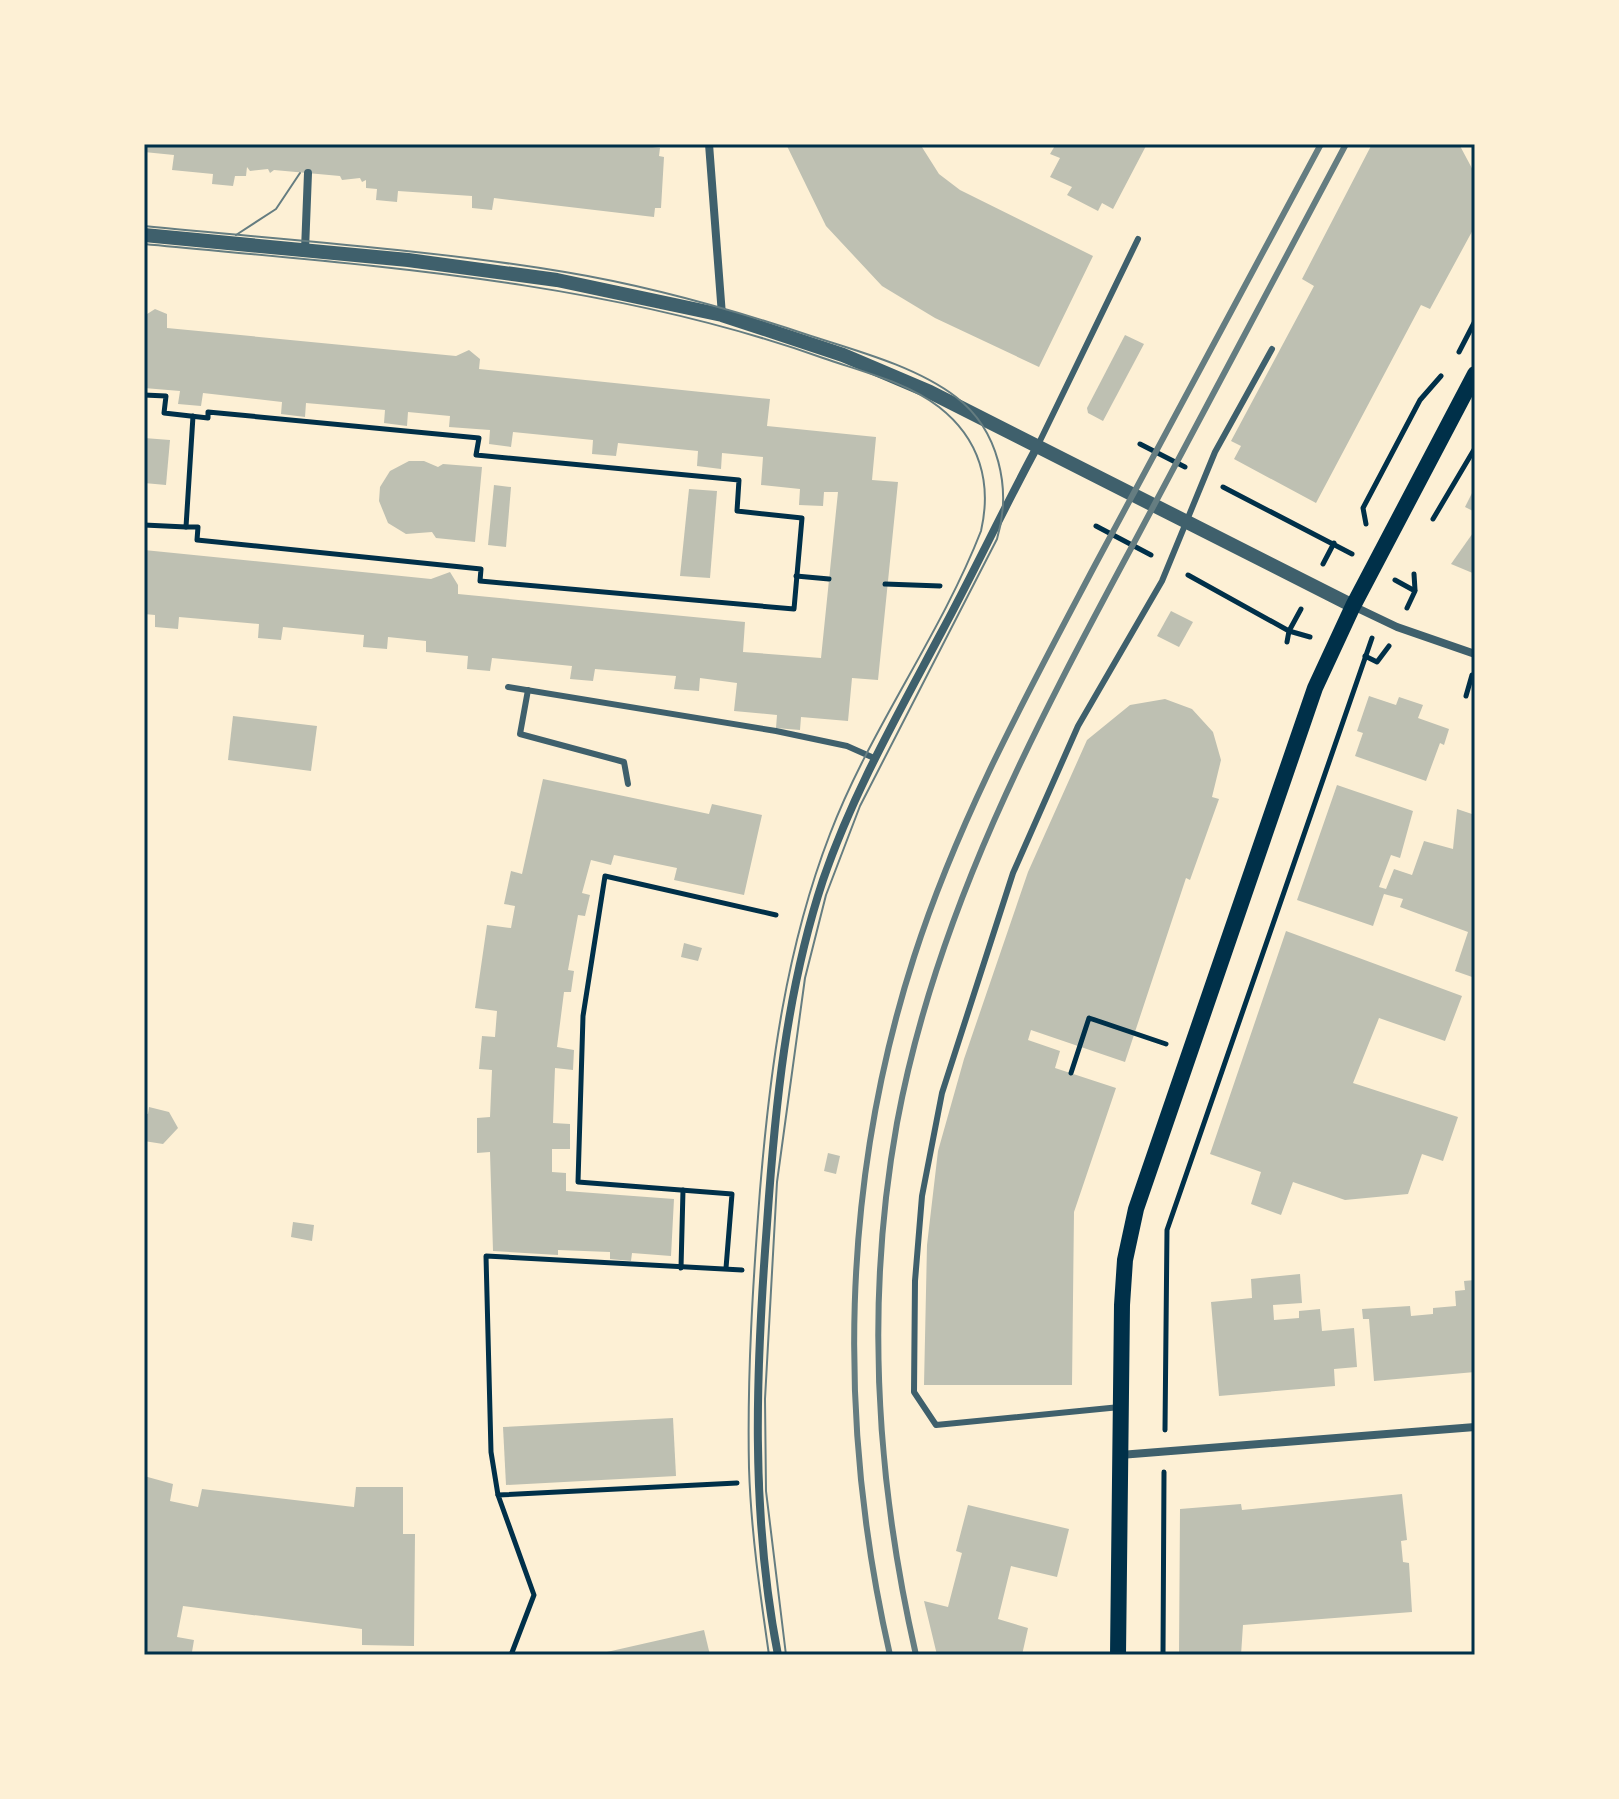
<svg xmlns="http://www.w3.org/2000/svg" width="1619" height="1799" font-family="'Asap Condensed',sans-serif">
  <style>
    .building { fill: #bec0b2 }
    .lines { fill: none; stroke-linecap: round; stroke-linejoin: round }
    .path { stroke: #003049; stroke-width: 5 }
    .service { stroke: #3f606c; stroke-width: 6 }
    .minor { stroke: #3f606c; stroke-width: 8 }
    .tertiary { stroke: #3f606c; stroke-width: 14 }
    .secondary { stroke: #003049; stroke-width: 16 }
    .tram { stroke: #657d81; stroke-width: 2 }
    .rail { stroke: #657d81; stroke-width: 6 }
    .neatline { fill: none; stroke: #003049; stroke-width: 3 }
  </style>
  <rect width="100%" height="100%" fill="#fdf0d5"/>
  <g class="building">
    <polygon points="144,144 629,144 660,148 659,156 664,157 661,208 655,208 654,217 494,198 492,210 472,208 472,196 398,191 397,202 376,200 377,189 366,188 366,180 362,182 360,178 342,180 340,176 274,170 270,173 268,169 250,171 247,167 246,176 235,176 233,186 212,184 213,174 172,170 174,155 144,152"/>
    <polygon points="786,144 920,144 939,174 960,190 1093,256 1039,367 935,318 882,286 826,226"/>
    <polygon points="1056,144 1147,144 1113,209 1102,203 1098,211 1067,195 1072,187 1050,177 1060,158 1050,154"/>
    <polygon points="1372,144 1459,144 1475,174 1475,226 1430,309 1421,305 1316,503 1234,459 1241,446 1231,441 1314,286 1302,279"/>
    <polygon points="155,309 167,314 167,328 456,356 469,350 480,359 479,369 770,399 767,426 876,437 872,480 898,482 878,680 852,678 848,721 801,717 800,730 776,728 777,715 734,711 737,683 700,678 699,691 674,689 676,676 595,669 593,681 570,679 572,666 492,658 490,671 467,669 468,656 426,652 426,641 388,637 387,649 363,647 364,635 283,627 281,640 258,638 259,624 179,617 178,629 155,627 155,615 144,614 144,550 431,579 450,572 458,585 458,594 745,622 743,652 821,658 838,492 824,492 823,506 799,505 800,489 761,485 763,457 722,453 721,469 697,466 698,451 618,443 616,456 592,454 593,440 513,432 511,447 489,444 490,430 449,427 450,416 408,412 407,426 384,423 385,410 306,403 305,417 281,414 282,402 203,393 201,406 178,404 180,391 144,388 144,316"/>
    <polygon points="1125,335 1144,344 1103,421 1088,413 1087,408"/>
    <polygon points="144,438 170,440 166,485 144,483"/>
    <polygon points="409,461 424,461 438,467 443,464 482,467 475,542 436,538 432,532 406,534 388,523 379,501 380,487 390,471"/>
    <polygon points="494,485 511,487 506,547 488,545"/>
    <polygon points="1475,487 1475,512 1465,507"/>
    <polygon points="689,489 717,491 710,578 680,576"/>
    <polygon points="1475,530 1475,574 1451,564"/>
    <polygon points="1171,611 1193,622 1179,647 1157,636"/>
    <polygon points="1369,696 1396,705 1399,697 1423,705 1418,718 1449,729 1444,745 1440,743 1426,781 1355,756 1363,733 1357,731"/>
    <polygon points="1165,699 1192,709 1213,732 1221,760 1212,797 1219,799 1190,880 1186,878 1125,1062 1031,1030 1028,1040 1060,1051 1055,1068 1116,1088 1074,1212 1072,1385 924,1385 927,1245 938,1151 964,1059 1028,872 1087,740 1130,705"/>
    <polygon points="233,716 317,726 311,771 228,760"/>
    <polygon points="543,779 709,814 712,804 762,815 744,895 674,880 677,868 614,855 611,865 591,860 582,893 590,895 585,916 578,915 568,970 574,971 571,992 564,992 557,1047 574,1050 573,1070 555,1068 553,1123 570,1124 570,1149 552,1149 552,1172 566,1173 566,1191 674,1199 671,1256 632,1253 631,1261 610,1259 610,1252 558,1250 558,1255 493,1251 490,1152 477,1153 477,1118 490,1117 492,1070 479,1069 482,1036 495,1037 497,1011 475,1008 487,925 511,928 515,906 504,904 511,871 522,874"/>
    <polygon points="1337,785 1413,811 1400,858 1391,855 1379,887 1386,889 1394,869 1412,875 1424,841 1453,849 1457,809 1475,815 1475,978 1455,971 1468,932 1400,907 1403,899 1384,894 1373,926 1297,900"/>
    <polygon points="1286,931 1462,996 1445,1041 1379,1018 1353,1083 1458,1117 1443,1161 1422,1154 1408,1194 1345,1200 1293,1182 1281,1215 1251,1204 1261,1172 1210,1154"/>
    <polygon points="684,943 702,948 698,961 681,957"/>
    <polygon points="149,1107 169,1112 178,1128 163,1144 144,1141 144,1113 148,1114"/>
    <polygon points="828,1153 840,1156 836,1174 824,1171"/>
    <polygon points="293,1222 314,1225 312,1241 291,1237"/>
    <polygon points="1300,1274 1302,1303 1273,1305 1274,1320 1299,1318 1299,1311 1320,1309 1322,1331 1354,1328 1357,1367 1334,1369 1335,1386 1219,1396 1211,1302 1252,1298 1251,1279"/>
    <polygon points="1475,1280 1475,1372 1374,1381 1369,1319 1363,1319 1362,1309 1410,1306 1411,1316 1433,1314 1433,1308 1456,1306 1455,1291 1465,1290 1464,1281"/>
    <polygon points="673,1418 676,1476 506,1485 503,1427"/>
    <polygon points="144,1476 173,1484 170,1501 198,1507 202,1489 354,1507 356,1487 403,1487 403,1534 415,1534 414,1646 362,1645 362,1629 183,1606 177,1637 194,1640 192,1652 201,1655 144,1655"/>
    <polygon points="1402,1494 1407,1540 1401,1541 1403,1562 1409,1563 1412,1612 1243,1625 1241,1655 1179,1655 1180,1509 1241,1504 1242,1510"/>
    <polygon points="968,1505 1069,1529 1057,1577 1011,1566 998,1619 1028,1628 1022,1655 937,1655 924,1601 948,1607 962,1553 956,1551"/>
    <polygon points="704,1630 710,1655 598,1655 598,1654"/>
  </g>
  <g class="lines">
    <g class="path">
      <polyline points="1459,352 1475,321"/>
      <polyline points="144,395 166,396 164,413 208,418 208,412 479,438 476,455 739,480 737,511 802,518 794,609 480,581 481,569 197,540 198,527 186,527"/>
      <polyline points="1140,444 1185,467"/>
      <polyline points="1223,487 1352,554"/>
      <polyline points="1433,519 1475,448"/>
      <polyline points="1366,524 1363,508 1420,400 1441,376"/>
      <polyline points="144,525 186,527 193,416"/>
      <polyline points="1096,526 1151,555"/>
      <polyline points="1323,564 1334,543"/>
      <polyline points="1414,574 1415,590"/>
      <polyline points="1188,575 1289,631 1287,642"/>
      <polyline points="796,576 829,579"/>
      <polyline points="1395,580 1415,591 1407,608"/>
      <polyline points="885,584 940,586"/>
      <polyline points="1301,609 1289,631 1310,637"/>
      <polyline points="1365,656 1377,662 1389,646"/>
      <polyline points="1466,696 1472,675"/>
      <polyline points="1071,1073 1089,1018 1166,1044"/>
      <polyline points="681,1268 683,1190"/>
      <polyline points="726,1268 732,1194 578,1182 583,1016 605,876 776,915"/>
      <polyline points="1165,1430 1167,1230 1372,638"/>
      <polyline points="498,1495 491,1452 486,1256 742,1270"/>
      <polyline points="511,1655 534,1595 498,1495 737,1483"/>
      <polyline points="1163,1655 1164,1472"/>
    </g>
    <g class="service">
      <polyline points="1037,447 1138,239"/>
      <polyline points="508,687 776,731 847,746 874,758"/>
      <polyline points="528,690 520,734 624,762 628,784"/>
      <polyline points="1120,1407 936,1425 914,1392 915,1281 922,1196 942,1093 1013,873 1078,726 1162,581 1215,452 1272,349"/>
    </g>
    <g class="minor">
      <polyline points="709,144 722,315"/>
      <polyline points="305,250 308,173"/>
      <polyline points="1353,606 1397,627 1475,654"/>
      <polyline points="1120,1455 1475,1427"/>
      <path d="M 778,1655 C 750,1512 756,1368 767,1224 C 775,1107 786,992 823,880 C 853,793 898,714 941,633 C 974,572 1004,508 1037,447"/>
    </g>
    <polyline class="tertiary" points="144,235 408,260 557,280 722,315 843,355 930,392 1353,606"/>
    <polyline class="secondary" points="1118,1655 1122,1305 1125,1260 1136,1209 1315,688 1353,606 1475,374"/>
    <g class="tram">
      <path d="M 144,226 C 284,240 426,249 565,272 C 649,286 731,309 811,336 C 858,351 917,367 956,397 C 999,430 1012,489 997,539 L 860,806 L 826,895 L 805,978 L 777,1182 L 765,1399 L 766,1491 L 786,1655"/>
      <polyline points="236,235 276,209 300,173"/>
      <path d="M 144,244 C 373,266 604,280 823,358 C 860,371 907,382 939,407 C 980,439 992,483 981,531 C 940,636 870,729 830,834 C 786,948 770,1069 760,1190 C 753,1282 747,1375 749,1468 C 751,1531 760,1593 769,1655"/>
    </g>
    <g class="rail">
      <path d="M 890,1655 C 837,1424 841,1184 914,957 C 958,820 1027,694 1094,567 C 1170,426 1245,285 1321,144"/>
      <path d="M 916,1655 C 876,1480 865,1300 897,1123 C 936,912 1036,725 1136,539 C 1206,407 1276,276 1346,144"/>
    </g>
  </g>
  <rect width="1619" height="1799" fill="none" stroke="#fdf0d5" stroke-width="292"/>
  <rect x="146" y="146" width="1327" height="1507" class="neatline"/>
</svg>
